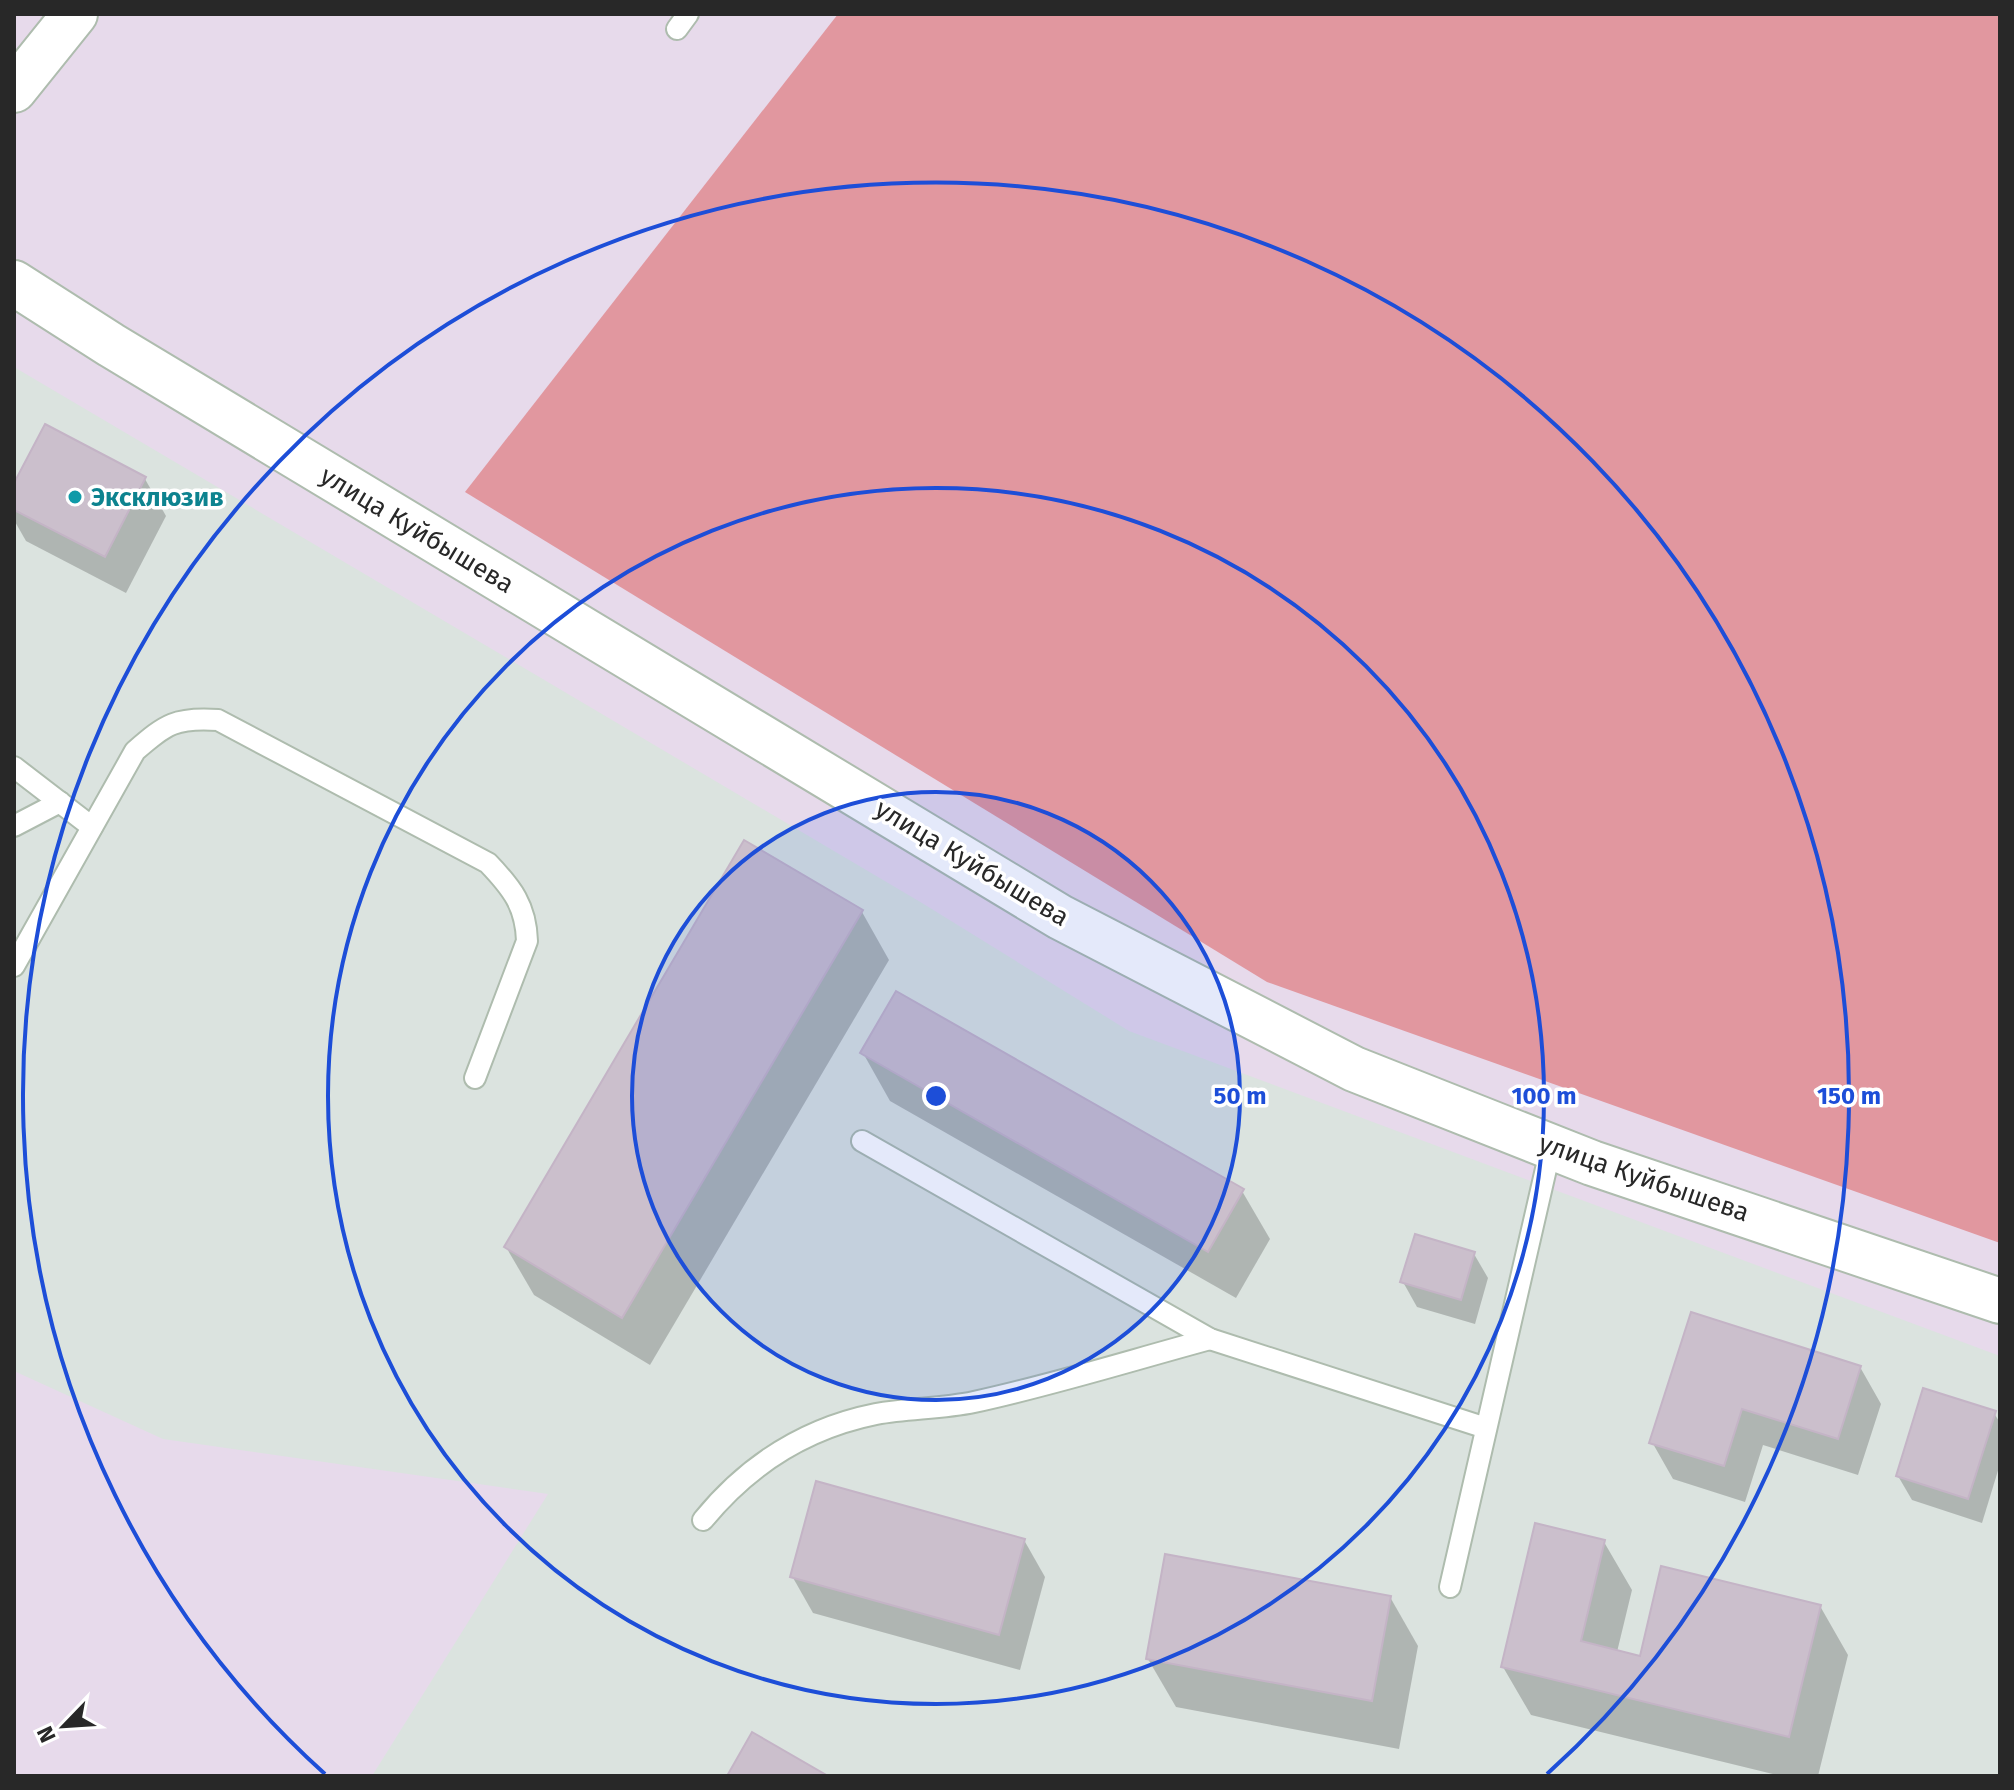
<svg xmlns="http://www.w3.org/2000/svg" width="2014" height="1790" font-family="'Fira Sans',sans-serif">
  <style>
    .industrial { fill: #dbe3df }
    .green { fill: #e1979f }
    .shadow { fill: #0003 }
    .building { fill: #cbbfcc; stroke: #c4b4c6; stroke-width: 2 }
    .lines { fill: none; stroke-linecap: round; stroke-linejoin: round }
    .lane-casing { stroke: #aebcae; stroke-width: 24 }
    .secondary-casing { stroke: #aebcae; stroke-width: 48 }
    .lane { stroke: #fff; stroke-width: 20 }
    .secondary { stroke: #fff; stroke-width: 44 }
    .ring { fill: none; stroke: #1d4ed8; stroke-width: 4 }
    .culture-dot { fill: #0f9aa8; stroke: #fff; stroke-width: 3 }
    .labels { text-anchor: middle; dominant-baseline: central; stroke-width: 7; stroke-linejoin: round; paint-order: stroke }
    .culture-label { font-size: 26px; font-weight: bold; fill: #0d838f; stroke: #fff; text-anchor: start }
    .street-label { font-size: 26px; fill: #282828; stroke: #fff }
    .centre { fill: #1d4ed8; stroke: #fff; stroke-width: 4 }
    .ring-label { font-size: 24px; text-anchor: middle; font-weight: bold; fill: #1d4ed8; stroke: #fff; stroke-width: 7; stroke-linejoin: round; paint-order: stroke }
  </style>
  <rect width="100%" height="100%" fill="#e7daeb"/>
  <polygon class="industrial" points="14,367 922,903 1129,1031 2000,1356 2000,1776 372,1776 548,1494 163,1439 14,1371"/>
  <polygon class="green" points="838,14 2000,14 2000,1243 1267,982 465,492"/>
  <g class="shadow">
    <polygon points="145,479 166,516 126,593 26,541 14,520 14,487"/>
    <polygon points="862,912 889,960 650,1365 534,1295 506,1247"/>
    <polygon points="863,1053 1242,1191 1270,1239 1236,1298 890,1101"/>
    <polygon points="1474,1254 1488,1278 1475,1324 1417,1307 1403,1282"/>
    <polygon points="1692,1314 1860,1367 1881,1404 1858,1475 1763,1445 1745,1502 1673,1479 1652,1442"/>
    <polygon points="1994,1413 2000,1423 2000,1464 1982,1523 1912,1500 1898,1476"/>
    <polygon points="1024,1540 1045,1577 1020,1670 813,1613 792,1576"/>
    <polygon points="1604,1542 1632,1590 1617,1652 1642,1658 1820,1606 1848,1655 1818,1776 1781,1776 1531,1715 1503,1667"/>
    <polygon points="1390,1597 1418,1646 1399,1749 1176,1707 1148,1659"/>
  </g>
  <g class="building">
    <polygon points="45,424 146,477 105,557 14,510 14,483"/>
    <polygon points="744,840 863,910 622,1318 504,1247"/>
    <polygon points="896,991 1244,1189 1208,1252 860,1053"/>
    <polygon points="1415,1234 1475,1252 1461,1300 1400,1282"/>
    <polygon points="1691,1312 1861,1366 1838,1439 1742,1409 1724,1466 1649,1443"/>
    <polygon points="1923,1388 1996,1411 1968,1499 1896,1476"/>
    <polygon points="816,1481 1025,1539 999,1635 790,1577"/>
    <polygon points="1535,1523 1605,1540 1581,1641 1640,1656 1661,1566 1821,1605 1789,1737 1501,1667"/>
    <polygon points="1165,1554 1391,1596 1372,1701 1146,1659"/>
    <polygon points="752,1732 828,1776 727,1776"/>
  </g>
  <g class="lines">
    <defs>
      <g id="lane">
        <polyline points="677,29 688,14"/>
        <polyline points="14,767 92,827"/>
        <polyline points="14,826 60,802"/>
        <path d="M 14,966 L 135,751 C 166,724 176,717 218,720 L 488,863 C 512,888 526,906 527,941 L 475,1078"/>
        <polyline points="862,1141 1210,1339 1486,1428"/>
        <path d="M 703,1520 C 748,1465 806,1428 876,1414 C 908,1408 941,1409 974,1402 C 1053,1385 1132,1360 1210,1339"/>
        <polyline points="1450,1587 1551,1147"/>
      </g>
      <g id="secondary">
        <polyline points="14,90 75,14"/>
        <polyline points="14,283 111,345 1060,917 1354,1069 1592,1163 2000,1301"/>
      </g>
    </defs>
    <use href="#lane" class="lane-casing"/>
    <use href="#secondary" class="secondary-casing"/>
    <use href="#lane" class="lane"/>
    <use href="#secondary" class="secondary"/>
  </g>
  <circle cx="936" cy="1096" r="304" fill="#1d4ed8" fill-opacity=".12"/>
  <g class="ring">
    <circle cx="936" cy="1096" r="304"/>
    <circle cx="936" cy="1096" r="608"/>
    <path d="M325 1774A913 913 0 1 1 1547 1774"/>
  </g>
  <circle class="culture-dot" cx="75" cy="497" r="8"/>
  <g class="labels">
    <g class="culture-label">
      <text x="91" y="497">Эксклюзив</text>
    </g>
    <g class="street-label">
      <text transform="translate(417 530) rotate(31)">улица Куйбышева</text>
      <text transform="translate(972 863) rotate(31)">улица Куйбышева</text>
      <text transform="translate(1644 1178) rotate(19)">улица Куйбышева</text>
    </g>
  </g>
  <circle cx="936" cy="1096" r="12" class="centre"/>
  <g class="ring-label">
    <text x="1240" y="1104">50 m</text>
    <text x="1544" y="1104">100 m</text>
    <text x="1849" y="1104">150 m</text>
  </g>
  <rect width="2014" height="1790" fill="none" stroke="#282828" stroke-width="32"/>
  <g transform="translate(64 1726) rotate(245)" stroke="#ffffff" stroke-width="6" paint-order="stroke">
  <path d="M0-6L14 30L0 20L-14 30Z" fill="#282828"/>
  <text y="-12" font-size="22" font-weight="bold" text-anchor="middle" fill="#282828">N</text>
  </g>
</svg>
